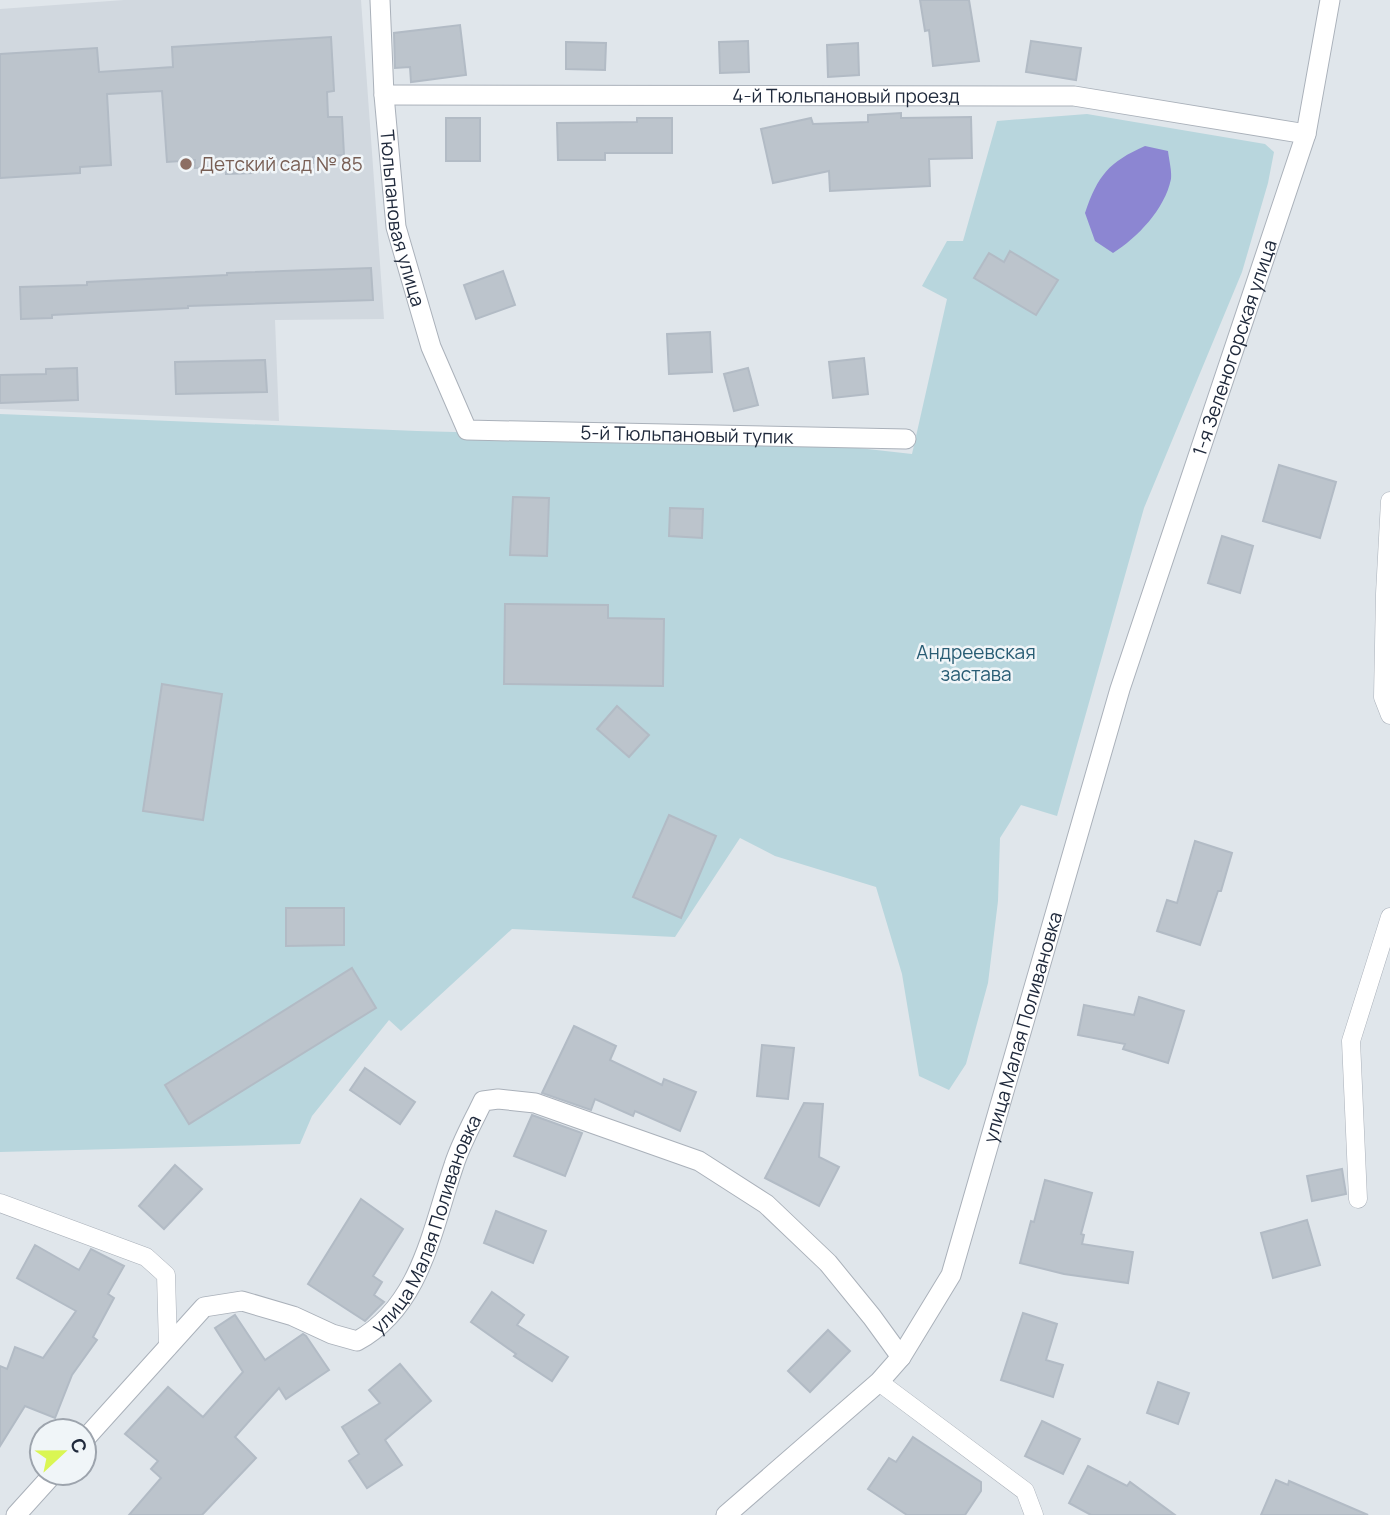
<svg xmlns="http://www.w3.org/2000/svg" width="1390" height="1515" font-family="Manrope,sans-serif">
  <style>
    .built { fill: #d1d8df }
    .green { fill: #b8d6dd }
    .water { fill: #8c86d2 }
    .building { fill: #bcc4cc; stroke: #b2bbc5; stroke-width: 2 }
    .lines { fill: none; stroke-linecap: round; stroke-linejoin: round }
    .service-casing { stroke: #aab1ba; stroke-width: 19 }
    .minor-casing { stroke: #aab1ba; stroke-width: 21 }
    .service { stroke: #fff; stroke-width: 18 }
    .minor { stroke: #fff; stroke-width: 19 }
    .education-dot { fill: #8d6e63; stroke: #f0f5f8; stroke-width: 2.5 }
    .labels { text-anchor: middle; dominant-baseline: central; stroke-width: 5; stroke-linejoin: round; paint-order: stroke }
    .street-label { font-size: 19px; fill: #202a3c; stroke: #f0f5f8 }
    .education-label { font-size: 19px; fill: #785e54; stroke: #f0f5f8; text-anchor: start }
    .park-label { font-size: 19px; fill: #295d74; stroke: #f0f5f8 }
  </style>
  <rect width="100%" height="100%" fill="#e0e6eb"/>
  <polygon class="built" points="124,0 361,0 384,319 275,320 279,421 0,409 0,9"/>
  <polygon class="green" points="1087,114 1265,144 1274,152 1268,183 1242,272 1144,508 1057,816 1021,805 1000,838 998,901 988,983 966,1064 949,1090 919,1076 902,974 876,887 775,856 740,838 675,937 512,929 401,1031 389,1020 312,1116 300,1144 0,1152 0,414 417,431 796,441 912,454 947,299 922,286 947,241 963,241 997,121"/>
  <path class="water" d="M 1145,146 L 1168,151 C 1169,160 1172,171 1171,179 C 1165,209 1137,238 1113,253 L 1095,241 L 1085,213 C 1098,175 1109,162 1145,146 Z"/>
  <g class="building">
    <polygon points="920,0 969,0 979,61 933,66 929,30 925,31"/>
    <polygon points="460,25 466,75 411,82 410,67 395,68 394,33"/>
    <polygon points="331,37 334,91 327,92 328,117 342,117 344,155 313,157 313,163 253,166 253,173 226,174 226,166 195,168 195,160 167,162 162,91 107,94 111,165 80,167 80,173 0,178 0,54 97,48 99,72 173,67 172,47"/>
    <polygon points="748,41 749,72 720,73 719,42"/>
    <polygon points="1031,41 1081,48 1076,80 1026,72"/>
    <polygon points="566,42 606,43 605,70 566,69"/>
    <polygon points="858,43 859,75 828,77 827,45"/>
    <polygon points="901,113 901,118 971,117 972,158 929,159 930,186 830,191 829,171 773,183 761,129 811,118 813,124 868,122 868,115"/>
    <rect x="446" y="118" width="34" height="43"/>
    <polygon points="637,118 672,118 672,153 605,153 605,160 558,160 557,123 637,122"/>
    <polygon points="1010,251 1058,280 1036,315 974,278 989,253 1004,262"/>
    <polygon points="371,268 373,300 188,306 188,308 52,315 52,318 21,319 20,287 87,285 87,282 227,275 227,273"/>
    <polygon points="503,271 515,305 476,319 464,285"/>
    <polygon points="710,332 712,372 669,374 667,334"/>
    <polygon points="864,358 868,394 833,398 829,362"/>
    <polygon points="265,360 267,392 176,394 175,362"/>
    <polygon points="77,368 78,400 0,403 0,375 46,374 46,369"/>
    <polygon points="748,368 758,405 734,411 724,374"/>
    <polygon points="1279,465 1336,482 1320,538 1263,521"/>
    <polygon points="513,497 549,498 547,556 510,555"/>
    <polygon points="670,508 703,509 702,538 669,536"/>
    <polygon points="1222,536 1253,546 1240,593 1208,583"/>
    <polygon points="505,604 608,605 608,618 664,619 663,686 504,684"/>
    <polygon points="162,684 222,694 203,820 143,811"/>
    <polygon points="617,706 649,735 629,757 597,729"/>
    <polygon points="669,815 716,836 681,918 633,897"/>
    <polygon points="1195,841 1232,853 1221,891 1218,891 1200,945 1157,931 1167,900 1177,903"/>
    <polygon points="286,908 344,908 344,945 286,946"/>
    <polygon points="352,968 376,1008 189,1124 165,1085"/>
    <polygon points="1139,997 1184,1011 1168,1063 1123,1049 1125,1044 1078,1035 1084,1005 1134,1015"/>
    <polygon points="574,1026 616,1046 610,1060 662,1085 664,1079 696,1092 680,1131 635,1111 633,1116 595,1099 591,1110 542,1093"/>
    <polygon points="762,1045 794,1048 788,1099 757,1096"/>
    <polygon points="365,1068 415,1102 400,1124 350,1090"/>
    <polygon points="804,1103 823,1104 819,1157 839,1167 819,1206 765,1178"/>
    <polygon points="532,1115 582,1133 565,1176 514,1156"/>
    <polygon points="175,1165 202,1189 164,1229 139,1206"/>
    <polygon points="1342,1169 1346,1194 1312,1201 1307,1176"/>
    <polygon points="1045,1180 1092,1193 1081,1234 1084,1235 1082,1244 1133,1252 1128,1283 1064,1274 1020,1263 1031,1221 1034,1222"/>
    <polygon points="361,1199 403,1229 373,1276 382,1282 374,1295 384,1302 365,1321 308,1284"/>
    <polygon points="496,1211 546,1231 533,1263 484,1243"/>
    <polygon points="1307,1220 1320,1265 1273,1278 1261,1233"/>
    <polygon points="35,1245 79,1270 91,1249 124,1266 108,1294 114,1298 93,1337 97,1340 72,1375 55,1418 25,1406 0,1446 0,1366 7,1369 15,1347 43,1358 76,1311 17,1278"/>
    <polygon points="492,1292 524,1315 517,1325 568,1357 552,1381 514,1356 516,1354 471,1322"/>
    <polygon points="1023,1313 1057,1324 1046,1360 1063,1365 1053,1397 1001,1380"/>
    <polygon points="235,1315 265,1360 303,1334 306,1336 329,1370 286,1399 279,1388 235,1437 256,1458 202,1515 129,1515 161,1478 151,1469 158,1461 125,1434 168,1387 203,1417 243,1372 215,1328"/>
    <polygon points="828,1330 850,1351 810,1392 788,1371"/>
    <polygon points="400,1364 431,1401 385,1440 402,1465 367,1488 349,1461 359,1454 342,1427 380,1403 369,1390"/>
    <polygon points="1158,1382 1189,1393 1178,1424 1147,1413"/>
    <polygon points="1042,1421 1080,1439 1063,1474 1025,1456"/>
    <polygon points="913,1437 981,1482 981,1491 965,1515 907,1515 868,1489 889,1458 896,1462"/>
    <polygon points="1088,1466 1127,1486 1130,1482 1175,1515 1091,1515 1069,1503"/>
    <polygon points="1276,1480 1288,1485 1289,1481 1368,1515 1261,1515"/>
  </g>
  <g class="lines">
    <defs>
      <g id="service">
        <polyline points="1390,501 1385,594 1383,697 1390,715"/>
        <polyline points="1358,1199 1351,1041 1390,917"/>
        <polyline points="0,1203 146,1257 166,1275 168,1347"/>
        <polyline points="879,1382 1025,1491 1034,1515"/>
      </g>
      <g id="minor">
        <path id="s1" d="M 380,0 L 384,95 L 396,227 L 431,347 L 467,430 L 906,439"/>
        <path id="s2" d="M 384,95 L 1074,96 L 1306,134"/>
        <path id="s3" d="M 84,1440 L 204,1307 L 242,1301 L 293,1316 L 332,1334 L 357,1341 C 421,1306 432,1229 454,1165 C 461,1143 473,1122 483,1101 L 498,1099 L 535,1103 L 699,1161 L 766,1204 L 828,1263 L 872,1317 L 901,1357"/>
        <polyline points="16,1515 54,1473"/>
        <path id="s4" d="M 726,1515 L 879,1382 L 901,1357 L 951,1275 L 1120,689 L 1306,134 L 1330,0"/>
      </g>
    </defs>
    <use href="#service" class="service-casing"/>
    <use href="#minor" class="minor-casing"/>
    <use href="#service" class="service"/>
    <use href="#minor" class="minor"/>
  </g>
  <circle class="education-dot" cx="186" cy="164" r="7"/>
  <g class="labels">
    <g class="street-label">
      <text stroke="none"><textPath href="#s2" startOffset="462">4-й Тюльпановый проезд</textPath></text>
      <text stroke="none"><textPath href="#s1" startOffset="220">Тюльпановая улица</textPath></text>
      <text stroke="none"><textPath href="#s4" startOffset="1302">1-я Зеленогорская улица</textPath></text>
      <text stroke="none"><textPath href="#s1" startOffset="663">5-й Тюльпановый тупик</textPath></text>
      <text stroke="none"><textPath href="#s4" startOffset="590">улица Малая Поливановка</textPath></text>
      <text stroke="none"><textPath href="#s3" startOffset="480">улица Малая Поливановка</textPath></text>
    </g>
    <g class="education-label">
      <text x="200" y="164">Детский сад № 85</text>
    </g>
    <g class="park-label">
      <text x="976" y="652">Андреевская<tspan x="976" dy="22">застава</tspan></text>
    </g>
  </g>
  <g transform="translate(63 1452) rotate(68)"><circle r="33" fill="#f0f5f8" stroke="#9da4ad" stroke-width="2"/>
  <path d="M0-5L12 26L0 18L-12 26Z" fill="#daf653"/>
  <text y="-10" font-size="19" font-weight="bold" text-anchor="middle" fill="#202a3c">С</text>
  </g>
</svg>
